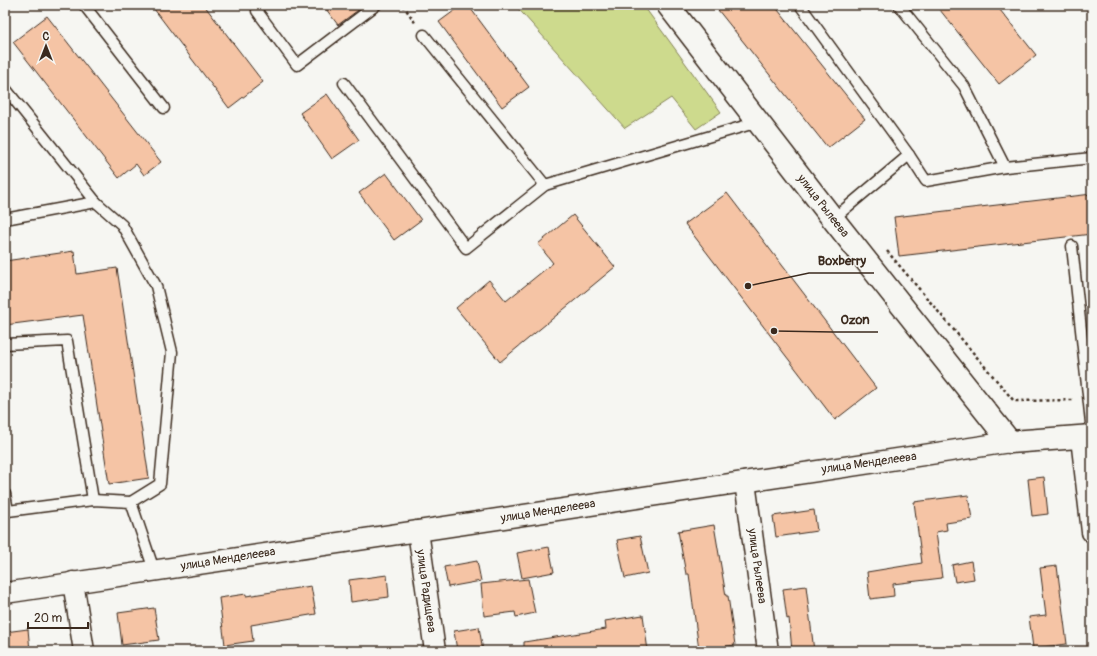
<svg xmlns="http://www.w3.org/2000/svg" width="1097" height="656" font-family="Pangolin,sans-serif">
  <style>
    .green { fill: #cdda8d; stroke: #848256 }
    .building { fill: #f5c4a5; stroke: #3b2a1e }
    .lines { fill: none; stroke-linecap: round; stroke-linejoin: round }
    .lane-casing { stroke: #3b2a1e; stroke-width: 13 }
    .street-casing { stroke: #3b2a1e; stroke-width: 23 }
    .secondary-casing { stroke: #3b2a1e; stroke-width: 25 }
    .path { stroke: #3b2a1e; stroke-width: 2.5; stroke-dasharray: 3 3; stroke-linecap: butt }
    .lane { stroke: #f6f6f2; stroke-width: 10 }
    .street { stroke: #f6f6f2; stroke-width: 20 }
    .secondary { stroke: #f6f6f2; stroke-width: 22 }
    .labels { text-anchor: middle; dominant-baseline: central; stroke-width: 3; stroke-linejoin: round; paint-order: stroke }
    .street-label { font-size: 12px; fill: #3b2a1e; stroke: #f6f6f2 }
    .leader { fill: none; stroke: #3b2a1e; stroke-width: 1.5 }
    .callout-dot { fill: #3b2a1e; stroke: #f6f6f2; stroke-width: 1.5 }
    .callout-label { font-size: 13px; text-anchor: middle; font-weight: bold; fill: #3b2a1e; stroke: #f6f6f2; stroke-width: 3; stroke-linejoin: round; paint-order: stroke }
  </style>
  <rect width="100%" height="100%" fill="#f6f6f2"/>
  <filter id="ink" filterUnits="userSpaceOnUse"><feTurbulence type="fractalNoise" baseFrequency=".025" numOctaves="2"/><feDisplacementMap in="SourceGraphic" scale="8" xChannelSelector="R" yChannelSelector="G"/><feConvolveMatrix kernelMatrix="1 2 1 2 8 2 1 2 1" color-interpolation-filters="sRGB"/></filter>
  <g filter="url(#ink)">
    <polygon class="green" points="515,5 643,5 721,112 696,129 671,98 625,128"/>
    <g class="building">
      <polygon points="151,5 204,5 263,82 229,108"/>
      <polygon points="323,5 365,5 338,25"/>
      <polygon points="462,5 468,5 529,87 502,107 439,22"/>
      <polygon points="714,5 774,5 865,119 828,148"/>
      <polygon points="936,5 996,5 1036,55 999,84"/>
      <polygon points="47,16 161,162 144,175 136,164 119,178 13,42"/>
      <polygon points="327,94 359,140 332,159 300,113"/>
      <polygon points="386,173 421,220 394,240 359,193"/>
      <polygon points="727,193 876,388 835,420 685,224"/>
      <polygon points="1092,194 1092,234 899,256 894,217"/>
      <polygon points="573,215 615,267 500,362 456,308 489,280 506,301 553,263 538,244"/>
      <polygon points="74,251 77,274 117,268 149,478 109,484 83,315 5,325 5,261"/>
      <polygon points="1044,477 1048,514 1032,516 1028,479"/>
      <polygon points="968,495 972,519 946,523 947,530 936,532 942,578 893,584 894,596 870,599 867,572 922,563 914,502"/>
      <polygon points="814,510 817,531 776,537 773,516"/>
      <polygon points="714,525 726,596 728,596 735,645 699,650 689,574 686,574 678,531"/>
      <polygon points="640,536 648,573 625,578 617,540"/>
      <polygon points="549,547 554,572 522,578 517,553"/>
      <polygon points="477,561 481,581 448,587 444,567"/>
      <polygon points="971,561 974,579 955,582 952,565"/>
      <polygon points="1057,566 1067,644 1033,648 1029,617 1046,615 1040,568"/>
      <polygon points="387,575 389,597 351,602 349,580"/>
      <polygon points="528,579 535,613 516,617 515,612 484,616 481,584"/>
      <polygon points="311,586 316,614 251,625 253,641 225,645 219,598 246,594 246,596"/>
      <polygon points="806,586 814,651 792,651 789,618 787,619 783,589"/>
      <polygon points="154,608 159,640 122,645 118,613"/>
      <polygon points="643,615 648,651 524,651 524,642 606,629 605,621"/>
      <polygon points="479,627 483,651 457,651 454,631"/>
      <polygon points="28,629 30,651 5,651 5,632"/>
    </g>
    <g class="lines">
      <defs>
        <g id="lane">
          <polyline points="84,5 164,108"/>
          <polyline points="800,5 909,155 833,219"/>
          <polyline points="899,5 964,86 1005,167"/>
          <polyline points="257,11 297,65 376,5"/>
          <polyline points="424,35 545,185"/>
          <polyline points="344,83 466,248 545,185 758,122"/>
          <polyline points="5,88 96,202"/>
          <polyline points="909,155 926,181 1005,167 1092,158"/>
          <polyline points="5,219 96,202 122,225 156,286 172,352 160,484 131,502"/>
          <polyline points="1072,246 1092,432"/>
          <polyline points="5,344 67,341 93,500"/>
          <polyline points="5,494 8,511 93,500 131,502 154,570"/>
        </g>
        <g id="street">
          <polyline points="1081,438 1092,532"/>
          <polyline points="745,482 768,651"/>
          <polyline points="418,531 435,651"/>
          <polyline points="73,582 84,651"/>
          <polyline points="5,593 1010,442"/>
        </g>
        <polyline id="secondary" points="668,5 833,219 1010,442 1092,436"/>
      </defs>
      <use href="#lane" class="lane-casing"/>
      <use href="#street" class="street-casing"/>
      <use href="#secondary" class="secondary-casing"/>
      <g class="path">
        <polyline points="403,5 416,24"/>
        <polyline points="887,251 1014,401 1074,400"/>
      </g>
      <use href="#lane" class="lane"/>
      <use href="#street" class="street"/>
      <use href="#secondary" class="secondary"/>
    </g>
  </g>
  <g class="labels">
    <g class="street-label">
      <text transform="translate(823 206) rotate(52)">улица Рылеева</text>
      <text transform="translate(869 463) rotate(-8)">улица Менделеева</text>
      <text transform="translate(548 511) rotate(-9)">улица Менделеева</text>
      <text transform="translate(228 559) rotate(-9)">улица Менделеева</text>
      <text transform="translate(757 566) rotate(82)">улица Рылеева</text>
      <text transform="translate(426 591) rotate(82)">улица Радищева</text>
    </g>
  </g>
  <path class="leader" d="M748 286L809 273H874M774 331L833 332H878"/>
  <g class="callout-dot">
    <circle cx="748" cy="286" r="4"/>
    <circle cx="774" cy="331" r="4"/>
  </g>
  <g class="callout-label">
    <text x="842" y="265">Boxberry</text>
    <text x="855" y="324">Ozon</text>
  </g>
  <rect width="1097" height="656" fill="none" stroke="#f6f6f2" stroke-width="20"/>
  <rect x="10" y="10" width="1077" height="636" fill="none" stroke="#3b2a1e" stroke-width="1.5" filter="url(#ink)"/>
  <g transform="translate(46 46)" stroke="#f6f6f2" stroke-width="3" paint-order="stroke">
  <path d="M0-3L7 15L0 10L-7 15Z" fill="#3b2a1e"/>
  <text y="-6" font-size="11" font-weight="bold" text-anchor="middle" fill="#3b2a1e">С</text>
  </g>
  <path d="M28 622v6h60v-6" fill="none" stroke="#3b2a1e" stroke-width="2"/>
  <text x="34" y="622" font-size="12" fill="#3b2a1e" stroke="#f6f6f2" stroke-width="3" paint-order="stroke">20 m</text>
</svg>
